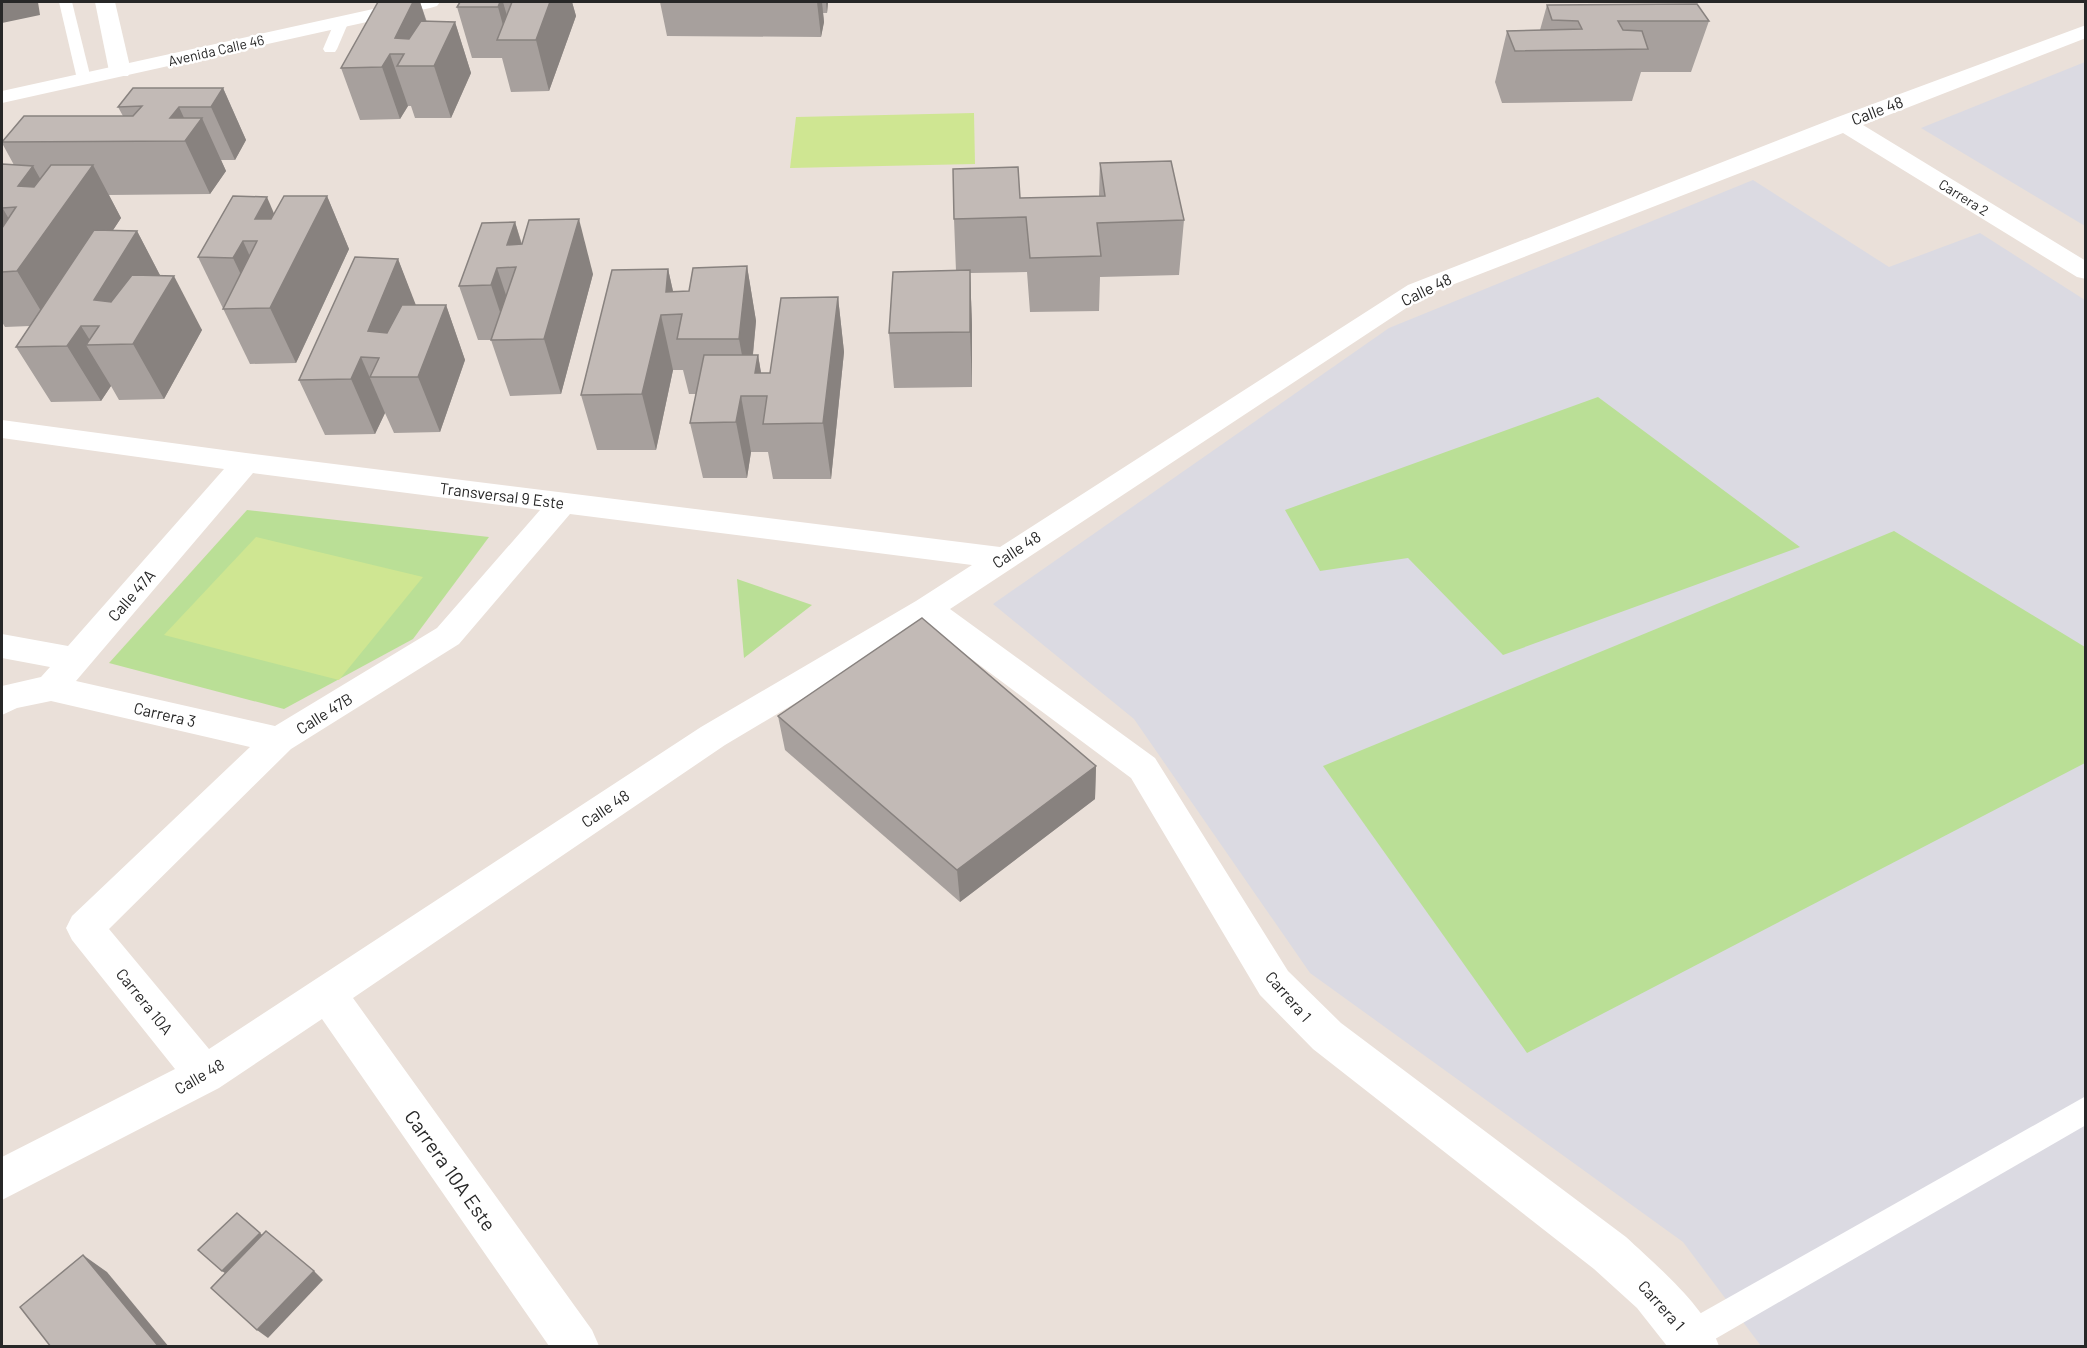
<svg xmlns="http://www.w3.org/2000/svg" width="2087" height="1348" font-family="Barlow,sans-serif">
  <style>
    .industrial { fill: #dbdae2 }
    .green { fill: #badf96 }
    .pitch { fill: #cfe692 }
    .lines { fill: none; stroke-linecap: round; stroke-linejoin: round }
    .lane { fill: #fff; fill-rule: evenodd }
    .street { fill: #fff; fill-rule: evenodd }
    .secondary { fill: #fff; fill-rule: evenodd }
    .wall { fill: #a7a09d }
    .shaded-wall { fill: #88827f }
    .building { fill: #c2bab6; stroke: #88827f; stroke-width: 1.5 }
    .labels { text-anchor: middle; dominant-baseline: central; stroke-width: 5; stroke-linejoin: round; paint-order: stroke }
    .far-street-label { font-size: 14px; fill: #272727; stroke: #fff }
    .street-label { font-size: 16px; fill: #272727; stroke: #fff }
    .near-street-label { font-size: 20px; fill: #272727; stroke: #fff }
  </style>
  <rect width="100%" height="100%" fill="#eae0d9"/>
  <g class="industrial">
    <polygon points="2085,62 2085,226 1921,128"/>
    <polygon points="1753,180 1889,267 1980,233 2085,300 2085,1346 1761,1346 1683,1242 1310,973 1134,719 993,604 1389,328"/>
  </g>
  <g class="green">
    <polygon points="1598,397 1800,547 1503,655 1408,558 1320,571 1285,510"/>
    <polygon points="247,510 489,537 413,639 284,709 109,663"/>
    <polygon points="1894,531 2085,647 2085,763 1527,1053 1323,766"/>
    <polygon points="737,579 812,605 744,658"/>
  </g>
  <g class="pitch">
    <polygon points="974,113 975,164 790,168 796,117"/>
    <polygon points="256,537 423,577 339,680 164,635"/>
  </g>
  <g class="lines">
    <g class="lane">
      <polygon points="59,2 72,2 91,79 89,82 84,83 77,79"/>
      <polygon points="342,17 349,21 337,49 335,52 325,52 323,49 335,21"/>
      <polygon points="2086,1096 2086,1125 1703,1346 1677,1346 1673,1337 1678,1326"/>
    </g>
    <g class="street">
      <polygon points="95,2 115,2 131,71 128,76 112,76 109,71"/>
      <path d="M 2086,25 L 2086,38 L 1863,125 L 2086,261 L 2086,279 L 2077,277 L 1843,133 L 1426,295 L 950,609 L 1155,758 L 1288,971 L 1341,1023 L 1626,1237 C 1656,1265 1706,1307 1719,1346 L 1667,1346 L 1637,1308 L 1594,1269 L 1313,1049 L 1260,995 L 1131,778 L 926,625 L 725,745 L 353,998 L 592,1330 L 599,1346 L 549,1346 L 322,1019 L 219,1088 L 2,1200 L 2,1157 L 175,1069 L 72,940 L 66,928 L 72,916 L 250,747 L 51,701 L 17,708 L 2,715 L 2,686 L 41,677 L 50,667 L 2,658 L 2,634 L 68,646 L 224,469 L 2,438 L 2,420 L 246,453 L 1000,547 L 1408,285 L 1835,118 ZM 253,473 L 540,510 L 437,628 L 275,726 L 76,681 ZM 570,514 L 972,565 L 916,601 L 701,727 L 209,1049 L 109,929 L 291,749 L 459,644 Z"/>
    </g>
    <polygon class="secondary" points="405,2 440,2 437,6 430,8 2,103 2,91"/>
  </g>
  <g class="wall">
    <polygon points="420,2 427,22 455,22 471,73 451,118 415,118 411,106 408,106 400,119 360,120 341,68"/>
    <polygon points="460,2 572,2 576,16 549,91 511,92 502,58 472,58 457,7"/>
    <polygon points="660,2 828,2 827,13 823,13 824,22 821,37 667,36"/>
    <polygon points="1547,5 1709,21 1691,72 1641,72 1632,101 1502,103 1495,82 1507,31 1540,30"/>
    <polygon points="223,88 246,140 235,160 221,160 226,171 210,194 109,195 121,218 113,230 137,231 160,275 202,330 164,399 119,400 111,386 101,401 51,402 16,347 30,326 5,327 2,322 2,164 14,165 2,143 2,141 123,116 118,107"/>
    <polygon points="1100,163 1184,220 1179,275 1100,277 1099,311 1030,312 1027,272 970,273 972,325 972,387 894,388 889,333 956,271 954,219 1020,198 1099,196"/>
    <polygon points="327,196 349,249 296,363 250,364 198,257 274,214"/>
    <polygon points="515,222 522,244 593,274 561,394 510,396 491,340 478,340 459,286"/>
    <polygon points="398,259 415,305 446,305 465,360 440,432 394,433 385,413 375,434 325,435 299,380"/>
    <polygon points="747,266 756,321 753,355 758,355 761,373 770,373 838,297 844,352 831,479 773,479 768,452 751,452 747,478 703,478 690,423 696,394 689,394 683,370 673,370 656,450 597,450 581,395 668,269 673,291 689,291"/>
    <polygon points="778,716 1096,766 1095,799 960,902 785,750"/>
  </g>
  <g class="shaded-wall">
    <polygon points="2,2 38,2 40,15 2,23"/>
    <polygon points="413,2 420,2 433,43 404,54 395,38"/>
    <polygon points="500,2 503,2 514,40 507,40 498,7"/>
    <polygon points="550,2 572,2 576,16 549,91 536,40"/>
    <polygon points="817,2 822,2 824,22 821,37"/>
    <polygon points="826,2 828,2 827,13"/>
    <polygon points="455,22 471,73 451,118 434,66"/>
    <polygon points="390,54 408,106 400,119 382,67"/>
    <polygon points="223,88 246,140 235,160 211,107"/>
    <polygon points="179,107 191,133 202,118 226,171 210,194 185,141 170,118"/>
    <polygon points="93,165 121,218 50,326 17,271 2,242 2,207 29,254 18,186 33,166 59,212"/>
    <polygon points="327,196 349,249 296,363 270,308"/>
    <polygon points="267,197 290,251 255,219"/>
    <polygon points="579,219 593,274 561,394 544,339"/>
    <polygon points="515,222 531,277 516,267 507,245"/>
    <polygon points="137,231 165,285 131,344 94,300"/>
    <polygon points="243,241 268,296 257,308 233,258"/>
    <polygon points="398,259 419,313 394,377 368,331"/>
    <polygon points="747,266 756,321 749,394 739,339"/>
    <polygon points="497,268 515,322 509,339 491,285"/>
    <polygon points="668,269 678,314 666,292"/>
    <polygon points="970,270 972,325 972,387 970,332"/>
    <polygon points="174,276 202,330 164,399 133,344"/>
    <polygon points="838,297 844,352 831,479 823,423"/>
    <polygon points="446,305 465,360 440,432 418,377"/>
    <polygon points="661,315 673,370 656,450 642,394"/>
    <polygon points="81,326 93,345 86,345 111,386 101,401 67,346"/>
    <polygon points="758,355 765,396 755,373"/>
    <polygon points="361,357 385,413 375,434 351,379"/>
    <polygon points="741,396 751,452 747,478 736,422"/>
    <polygon points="1096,766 1095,799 960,902 957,870"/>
    <polygon points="260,1233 270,1242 233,1279 222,1271"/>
    <polygon points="83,1255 107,1272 169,1347 159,1347"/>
    <polygon points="314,1271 323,1280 268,1338 257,1330"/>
  </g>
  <g class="building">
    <polygon points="378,2 413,2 395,38 409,39 421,21 455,22 434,66 397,66 404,54 390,54 382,67 341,68"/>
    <polygon points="460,2 500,2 498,7 457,7"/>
    <polygon points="512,2 550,2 536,40 497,40"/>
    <polygon points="1697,4 1709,21 1618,21 1623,30 1642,31 1648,49 1515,51 1507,31 1582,29 1578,21 1552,20 1547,5"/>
    <polygon points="133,88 223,88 211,107 179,107 170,118 202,118 185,141 2,142 24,116 133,116 142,106 118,107"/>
    <polygon points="1171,161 1184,220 1097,223 1101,256 1030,258 1026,217 954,219 953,169 1018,167 1020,198 1105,196 1100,163"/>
    <polygon points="2,164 33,166 18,186 34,187 51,165 93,165 17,271 2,272 2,228 16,207 2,208"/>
    <polygon points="233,196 267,197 255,219 271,219 284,196 327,196 270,308 223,309 257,241 243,241 233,258 198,257"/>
    <polygon points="579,219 544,339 491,340 516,267 497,268 491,285 459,286 482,223 515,222 507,245 522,244 529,220"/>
    <polygon points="94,230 137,231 94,300 111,302 132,275 174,276 133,344 86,345 99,326 81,326 67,346 16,347"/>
    <polygon points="355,257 398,259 368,331 387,333 402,305 446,305 418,377 370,377 379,358 361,357 351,379 299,380"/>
    <polygon points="747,266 739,339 677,339 682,314 661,315 642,394 581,395 612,270 668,269 666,292 689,291 693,268"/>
    <polygon points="970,270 970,332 889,333 893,272"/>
    <polygon points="838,297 823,423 763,424 767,396 741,396 736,422 690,423 704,355 758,355 755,373 770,373 781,298"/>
    <polygon points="922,618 1096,766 957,870 778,716"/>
    <polygon points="237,1213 260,1233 222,1271 198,1250"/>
    <polygon points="266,1231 314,1271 257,1330 211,1288"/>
    <polygon points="83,1255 159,1347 51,1347 20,1307"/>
  </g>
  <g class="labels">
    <g class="far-street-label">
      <text transform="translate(216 50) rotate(-13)">Avenida Calle 46</text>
      <text transform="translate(1964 197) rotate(32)">Carrera 2</text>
    </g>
    <g class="street-label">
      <text transform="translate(1877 110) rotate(-21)">Calle 48</text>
      <text transform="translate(1426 289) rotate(-26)">Calle 48</text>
      <text transform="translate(502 495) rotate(7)">Transversal 9 Este</text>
      <text transform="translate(1016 549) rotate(-33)">Calle 48</text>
      <text transform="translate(131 595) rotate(-49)">Calle 47A</text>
      <text transform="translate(324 713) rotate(-32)">Calle 47B</text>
      <text transform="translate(165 714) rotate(13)">Carrera 3</text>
      <text transform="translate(605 808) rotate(-34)">Calle 48</text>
      <text transform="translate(1289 996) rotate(49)">Carrera 1</text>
      <text transform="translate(145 1001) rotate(51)">Carrera 10A</text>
      <text transform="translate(199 1076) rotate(-30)">Calle 48</text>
      <text transform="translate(1662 1305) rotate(48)">Carrera 1</text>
    </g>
    <g class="near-street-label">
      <text transform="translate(451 1170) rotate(55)">Carrera 10A Este</text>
    </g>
  </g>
  <rect width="2087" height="1348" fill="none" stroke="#272727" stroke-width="6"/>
</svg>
